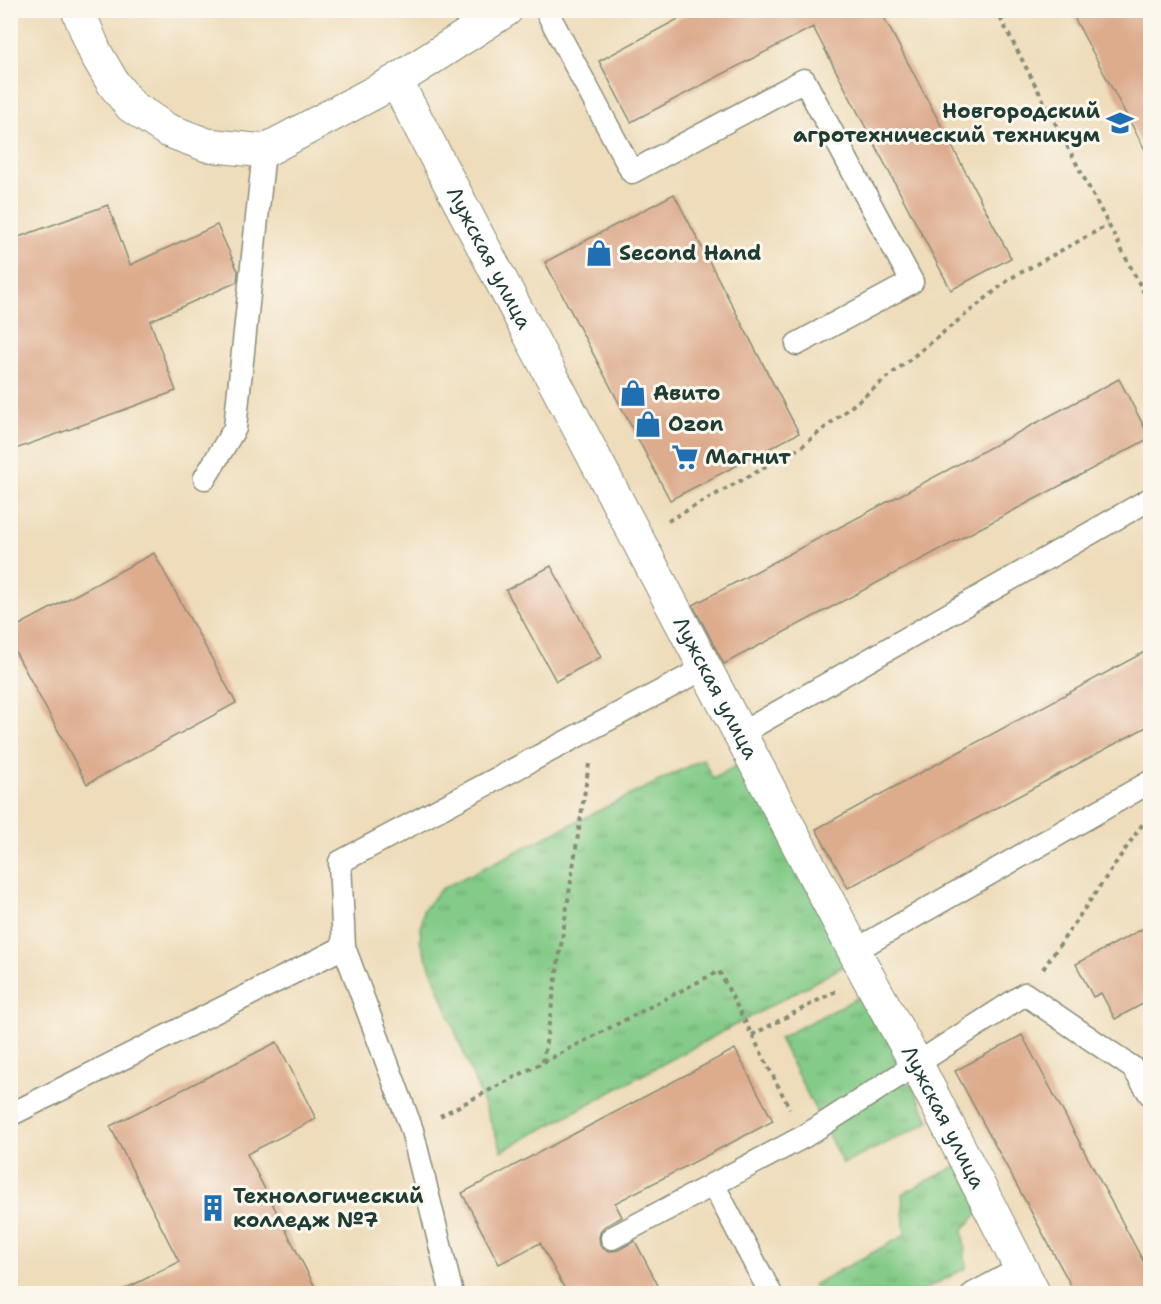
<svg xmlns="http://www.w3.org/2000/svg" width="1161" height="1304" font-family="'Shantell Sans',sans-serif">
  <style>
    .grass { fill: url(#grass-tufts); stroke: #51845e; stroke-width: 1.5 }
    .building { fill: #ddac8d }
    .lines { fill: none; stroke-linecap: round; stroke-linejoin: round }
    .lane-casing { stroke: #868c77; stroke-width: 25 }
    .street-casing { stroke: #868c77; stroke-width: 35 }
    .path { stroke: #868c77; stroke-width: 4; stroke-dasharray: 4.5 4.5; stroke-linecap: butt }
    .lane { stroke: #fff; stroke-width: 22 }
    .street { stroke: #fff; stroke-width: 33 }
    .labels { text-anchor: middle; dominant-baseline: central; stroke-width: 6; stroke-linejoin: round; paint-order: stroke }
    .poi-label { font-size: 21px; font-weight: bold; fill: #1f3d34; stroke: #fbf7ec; text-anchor: start }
    .street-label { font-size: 21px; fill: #1f3d34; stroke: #fbf7ec }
  </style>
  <defs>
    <pattern id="grass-tufts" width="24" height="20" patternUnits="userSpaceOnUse" patternTransform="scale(1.5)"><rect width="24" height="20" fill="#83cb87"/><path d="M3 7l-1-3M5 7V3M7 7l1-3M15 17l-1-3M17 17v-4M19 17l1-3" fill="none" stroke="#6ba66f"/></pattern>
  </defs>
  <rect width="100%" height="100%" fill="#fbf7ec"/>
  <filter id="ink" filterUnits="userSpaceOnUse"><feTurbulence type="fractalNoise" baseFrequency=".0167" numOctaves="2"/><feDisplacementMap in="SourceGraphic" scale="12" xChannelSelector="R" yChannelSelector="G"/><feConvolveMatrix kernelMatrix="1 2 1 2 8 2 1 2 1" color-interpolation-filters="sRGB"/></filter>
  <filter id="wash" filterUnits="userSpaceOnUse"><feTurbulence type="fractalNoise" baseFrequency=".008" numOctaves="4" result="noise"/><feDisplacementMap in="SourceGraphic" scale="24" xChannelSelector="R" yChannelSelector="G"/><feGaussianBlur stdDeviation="1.35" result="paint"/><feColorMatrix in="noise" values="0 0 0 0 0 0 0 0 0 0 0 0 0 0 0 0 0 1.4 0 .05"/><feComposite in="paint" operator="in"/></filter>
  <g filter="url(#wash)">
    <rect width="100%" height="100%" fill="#eedcba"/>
    <g class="grass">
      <polygon points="703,759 713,779 744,761 848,964 502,1151 420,941 423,910 441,889"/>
      <polygon points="867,993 930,1122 843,1164 779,1038"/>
      <polygon points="960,1164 981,1211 963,1229 966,1268 918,1293 818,1293 813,1285 905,1235 902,1194"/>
    </g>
    <g id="blocks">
      <g class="building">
        <polygon points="695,10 880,10 1011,258 951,290 813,27 631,122 599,61"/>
        <polygon points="1070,10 1150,10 1150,159"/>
        <polygon points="674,194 799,433 670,500 545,262"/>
        <polygon points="108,205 130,265 217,225 238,271 237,282 150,321 176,391 10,451 10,240"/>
        <polygon points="1119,379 1150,438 724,664 693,605"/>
        <polygon points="154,553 236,703 87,784 10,642 10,630"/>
        <polygon points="551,566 601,657 556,681 506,590"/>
        <polygon points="1150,649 1150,725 848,888 816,829"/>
        <polygon points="1150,925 1150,1000 1115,1019 1101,993 1093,997 1076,964"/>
        <polygon points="1022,1035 1150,1274 1150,1293 1075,1293 955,1071"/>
        <polygon points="277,1042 316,1119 247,1154 318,1293 117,1293 179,1262 110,1126"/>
        <polygon points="735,1049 773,1121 615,1203 622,1217 605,1226 601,1230 599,1237 600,1245 605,1250 611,1251 618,1250 635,1241 662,1293 567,1293 540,1243 499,1264 462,1193"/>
      </g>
    </g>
  </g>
  <g filter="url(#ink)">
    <use href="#blocks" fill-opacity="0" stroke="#868c77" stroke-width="1.5"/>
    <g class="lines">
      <defs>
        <g id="lane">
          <polyline points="546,10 632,172 804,80 912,282 797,344"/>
          <polyline points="205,478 235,428 264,151"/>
          <polyline points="740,734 1150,499"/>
          <polyline points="344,947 412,1130 452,1294"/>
          <polyline points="854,951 1150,782"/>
          <polyline points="10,1115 344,947 340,862 705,668"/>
          <polyline points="713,1184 771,1294"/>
          <polyline points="612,1238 805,1136 1025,994 1133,1068 1150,1094"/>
          <polyline points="973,1294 1021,1268"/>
        </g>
        <g id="street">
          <polyline points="78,10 95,52 113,83 131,106 167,130 207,145 264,151 396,81 506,10"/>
          <path id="s1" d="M 396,81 L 867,975 L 917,1065 L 1034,1294"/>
        </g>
      </defs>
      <use href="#lane" class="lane-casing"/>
      <use href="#street" class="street-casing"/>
      <g class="path">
        <polyline points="996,10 1150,304"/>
        <polyline points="668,521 801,447 1011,278 1108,225"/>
        <polyline points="1043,969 1144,822"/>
        <polyline points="752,1035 836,991"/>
        <polyline points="543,1062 589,764"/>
        <polyline points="440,1116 719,971 790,1109"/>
      </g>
      <use href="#lane" class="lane"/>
      <use href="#street" class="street"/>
    </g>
  </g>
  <defs>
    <symbol id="university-bare" viewBox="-9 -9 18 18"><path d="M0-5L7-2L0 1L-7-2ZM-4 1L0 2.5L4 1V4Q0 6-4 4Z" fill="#1f6fb2" stroke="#fbf7ec" stroke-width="2.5" paint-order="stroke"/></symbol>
    <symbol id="shop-bare" viewBox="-9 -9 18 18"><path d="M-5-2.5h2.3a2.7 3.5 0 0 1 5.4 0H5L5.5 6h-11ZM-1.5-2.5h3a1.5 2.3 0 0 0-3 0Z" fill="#1f6fb2" stroke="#fbf7ec" stroke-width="2.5" paint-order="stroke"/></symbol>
    <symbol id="supermarket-bare" viewBox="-9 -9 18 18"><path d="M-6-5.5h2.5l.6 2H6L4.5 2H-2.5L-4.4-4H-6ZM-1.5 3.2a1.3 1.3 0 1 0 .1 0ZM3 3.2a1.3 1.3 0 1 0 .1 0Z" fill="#1f6fb2" stroke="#fbf7ec" stroke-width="2.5" paint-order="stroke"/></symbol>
    <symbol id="building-bare" viewBox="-9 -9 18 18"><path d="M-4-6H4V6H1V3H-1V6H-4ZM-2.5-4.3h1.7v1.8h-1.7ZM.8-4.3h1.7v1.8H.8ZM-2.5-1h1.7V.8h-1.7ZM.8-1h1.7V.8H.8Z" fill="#1f6fb2" stroke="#fbf7ec" stroke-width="2.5" paint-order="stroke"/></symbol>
  </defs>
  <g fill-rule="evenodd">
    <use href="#university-bare" x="1101" y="104" width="38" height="38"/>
    <use href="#shop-bare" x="580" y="234" width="38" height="38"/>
    <use href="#shop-bare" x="614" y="374" width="38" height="38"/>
    <use href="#shop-bare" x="629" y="405" width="38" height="38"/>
    <use href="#supermarket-bare" x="666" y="438" width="38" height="38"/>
    <use href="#building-bare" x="194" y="1189" width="38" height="38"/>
  </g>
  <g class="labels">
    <g class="poi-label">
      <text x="1100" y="111" text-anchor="end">Новгородский<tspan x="1100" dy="24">агротехнический техникум</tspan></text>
      <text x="619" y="253">Second Hand</text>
      <text x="653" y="393">Авито</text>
      <text x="668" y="424">Ozon</text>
      <text x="705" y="457">Магнит</text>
      <text x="233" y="1196">Технологический<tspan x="233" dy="24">колледж №7</tspan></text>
    </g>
    <g class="street-label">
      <text stroke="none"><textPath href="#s1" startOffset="200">Лужская улица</textPath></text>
      <text stroke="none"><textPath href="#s1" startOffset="686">Лужская улица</textPath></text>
      <text stroke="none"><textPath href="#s1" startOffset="1172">Лужская улица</textPath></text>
    </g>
  </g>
  <rect width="1161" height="1304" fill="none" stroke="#fbf7ec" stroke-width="36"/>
</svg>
